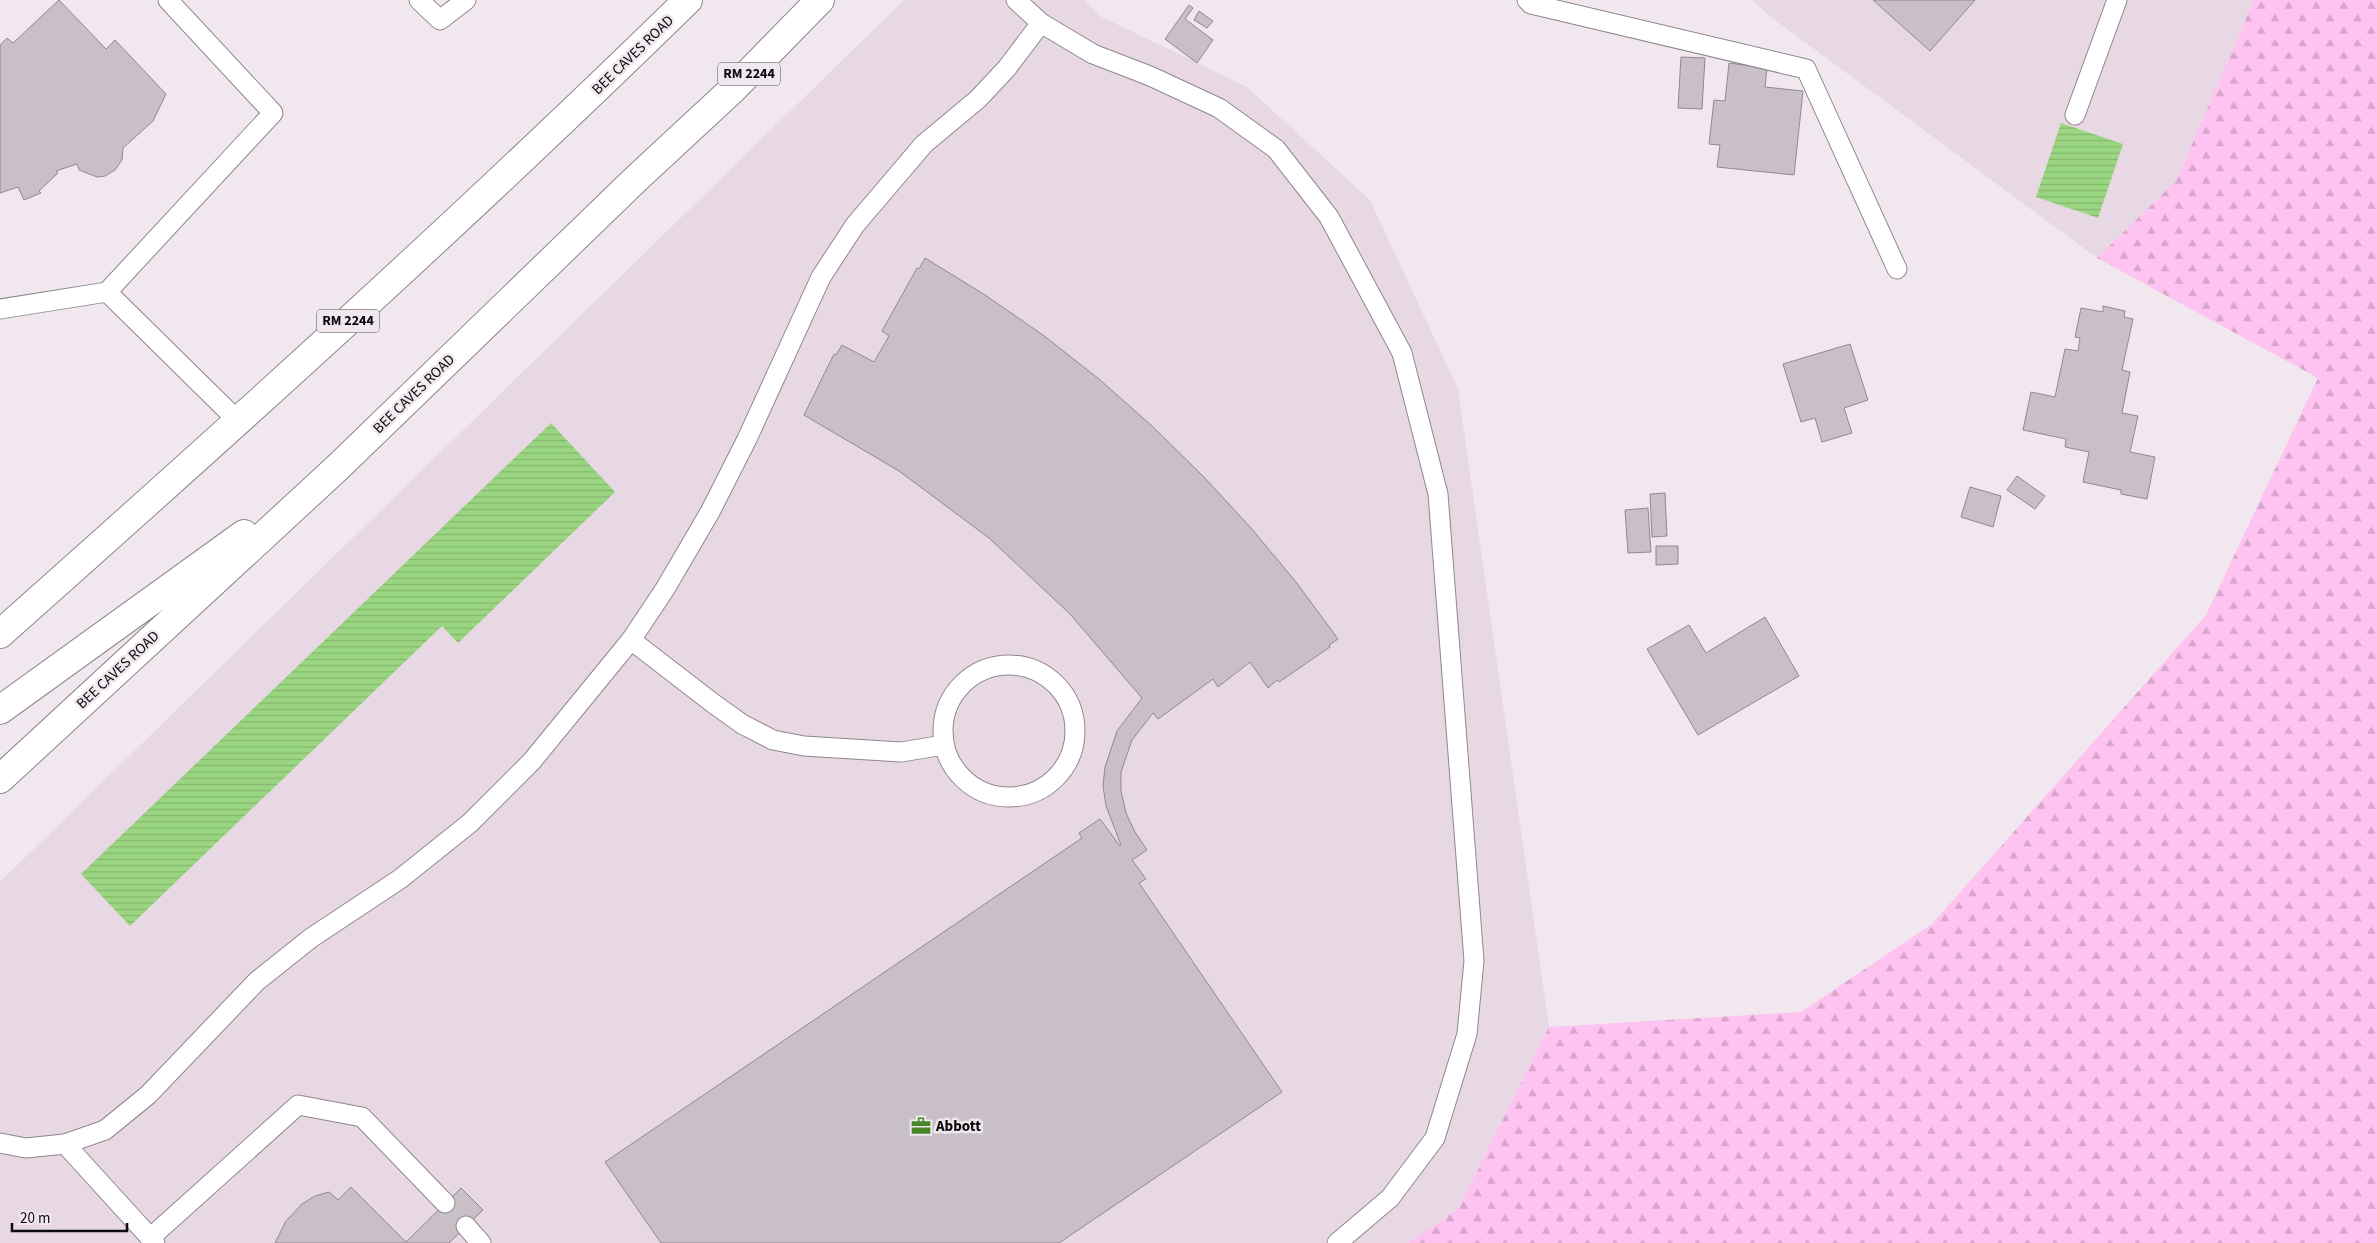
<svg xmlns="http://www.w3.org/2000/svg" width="2377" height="1243" font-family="'Source Sans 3',sans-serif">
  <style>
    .built { fill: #e8d8e4 }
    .forest { fill: url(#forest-firs) }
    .water { fill: url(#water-rules) }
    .building { fill: #c9c0c7; stroke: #91898f }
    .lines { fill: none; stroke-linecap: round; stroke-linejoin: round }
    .lane-casing { stroke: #8f878d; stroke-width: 21 }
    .primary-casing { stroke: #8f878d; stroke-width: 30 }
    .lane { stroke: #fff; stroke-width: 19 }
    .primary { stroke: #fff; stroke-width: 28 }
    .labels { text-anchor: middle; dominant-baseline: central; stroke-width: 5; stroke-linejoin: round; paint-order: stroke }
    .shield { fill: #f1e7ee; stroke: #514c50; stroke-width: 1 }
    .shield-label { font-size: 14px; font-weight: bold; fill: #0d0a0c }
    .street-label { font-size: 15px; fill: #0d0a0c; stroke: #f1e7ee }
    .poi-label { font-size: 15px; font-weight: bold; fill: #0d0a0c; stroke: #f1e7ee; text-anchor: start }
  </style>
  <defs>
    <pattern id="forest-firs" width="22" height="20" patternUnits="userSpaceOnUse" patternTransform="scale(1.25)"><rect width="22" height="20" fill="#fec3f0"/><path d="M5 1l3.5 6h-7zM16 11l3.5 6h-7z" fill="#d8a6cd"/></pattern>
    <pattern id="water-rules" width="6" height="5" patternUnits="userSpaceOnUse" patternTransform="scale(1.25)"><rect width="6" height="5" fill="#9ad681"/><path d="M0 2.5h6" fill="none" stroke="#84b66e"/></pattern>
  </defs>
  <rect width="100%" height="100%" fill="#f1e7ee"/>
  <g class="built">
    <polygon points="904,0 1084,0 1100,16 1247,87 1370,200 1458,389 1549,1027 1459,1208 1408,1243 0,1243 0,882"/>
    <polygon points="1752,0 2254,0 2176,181 2097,258 1771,17"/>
  </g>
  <polygon class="forest" points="2254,0 2377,0 2377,1243 1408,1243 1459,1208 1549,1027 1801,1012 1932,924 2206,615 2318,378 2097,258 2176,181"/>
  <g class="water">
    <polygon points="2061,123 2123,144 2098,218 2036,197"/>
    <polygon points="551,423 615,492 458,643 442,626 130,926 81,874"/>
  </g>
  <g class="building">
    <polygon points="59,0 106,49 115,40 166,94 153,121 123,148 122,160 115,170 105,176 97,177 79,170 77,164 56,171 58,173 39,191 41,193 24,200 18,187 0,193 0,45 7,38 13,43"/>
    <polygon points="1873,0 1975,0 1930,51"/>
    <polygon points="1189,5 1193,8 1185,19 1213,40 1197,63 1165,39"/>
    <polygon points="1199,11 1213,21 1207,28 1194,20"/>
    <polygon points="1681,57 1705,58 1702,109 1678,108"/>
    <polygon points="1729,63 1767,68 1765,87 1803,91 1794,175 1717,167 1720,145 1709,144 1714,100 1725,101"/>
    <polygon points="925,258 985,295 1043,335 1099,379 1152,426 1203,476 1251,528 1296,582 1338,639 1329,645 1330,647 1279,682 1277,680 1268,688 1250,662 1218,687 1213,679 1158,719 1153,713 1132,740 1121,772 1121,791 1126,813 1135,832 1147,850 1132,860 1146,879 1139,883 1282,1092 1059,1243 661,1243 605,1162 1082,838 1079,833 1100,819 1120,846 1121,845 1106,806 1103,786 1105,767 1117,731 1142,698 1070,614 989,538 899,471 804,415 834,354 836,355 842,345 874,362 889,336 882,331 917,268 919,269"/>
    <polygon points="2103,306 2125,311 2124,317 2133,319 2122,370 2130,372 2122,413 2138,416 2130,452 2155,457 2147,499 2121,494 2121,490 2083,482 2089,452 2065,447 2066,439 2023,430 2031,392 2055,397 2065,349 2078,351 2080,338 2075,337 2081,308 2103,312"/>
    <polygon points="1850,344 1868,400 1844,408 1852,433 1822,442 1815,418 1801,422 1783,364"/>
    <polygon points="2017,476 2045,496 2035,509 2007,490"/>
    <polygon points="1970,487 2001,496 1993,527 1961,517"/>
    <polygon points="1665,493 1667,536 1652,537 1650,494"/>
    <polygon points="1648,508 1651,552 1628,553 1625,510"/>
    <polygon points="1656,546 1678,546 1678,564 1656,565"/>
    <polygon points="1765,617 1799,676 1698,735 1647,649 1689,625 1706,653"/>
    <polygon points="351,1187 406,1242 461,1188 483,1210 449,1243 275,1243 286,1221 302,1204 315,1196 329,1192 338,1200"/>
  </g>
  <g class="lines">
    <defs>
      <g id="lane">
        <polyline points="168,0 273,113 107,292 239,422"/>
        <polyline points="419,0 440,20 466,0"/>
        <polyline points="1016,0 1041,23 1093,54 1150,76 1219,108 1276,149 1329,217 1402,353 1438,494 1474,961 1467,1034 1435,1138 1390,1198 1337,1243"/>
        <polyline points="1527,0 1531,4 1806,69 1897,269"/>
        <polyline points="2075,115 2117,0"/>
        <polyline points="0,309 107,292"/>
        <polyline points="631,640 714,704 742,724 773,740 804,746 901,752 944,745"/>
        <circle cx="1009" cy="731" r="66"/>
        <polyline points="0,1143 26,1148 65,1144 105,1130 148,1095 257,981 311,938 400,879 470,823 532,761 631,640 665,589 710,512 747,439 821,277 855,225 924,144 978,99 1007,68 1041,23"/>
        <polyline points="65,1144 155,1243"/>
        <polyline points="466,1226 481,1243"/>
        <polyline points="150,1238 298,1105 362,1117 445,1203"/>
      </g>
      <g id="primary">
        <path d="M 0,634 C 233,427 465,218 688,0"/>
        <polyline points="0,710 244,534"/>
        <polyline points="0,779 337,468 637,178 733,89 820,0"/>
      </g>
    </defs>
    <use href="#lane" class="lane-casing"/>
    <use href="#primary" class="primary-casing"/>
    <use href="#lane" class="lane"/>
    <use href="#primary" class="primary"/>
  </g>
  <defs>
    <symbol id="office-bare" viewBox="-9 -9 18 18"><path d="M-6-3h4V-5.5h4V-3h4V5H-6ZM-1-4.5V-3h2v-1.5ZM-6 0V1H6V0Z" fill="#478627" stroke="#f1e7ee" stroke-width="2.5" paint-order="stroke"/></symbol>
  </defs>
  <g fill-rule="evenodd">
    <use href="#office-bare" x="907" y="1112" width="28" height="28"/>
  </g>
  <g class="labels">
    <g class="shield">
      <rect x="718" y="62.5" width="62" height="23" rx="4"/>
      <rect x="317" y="309.5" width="62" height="23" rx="4"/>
    </g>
    <g class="shield-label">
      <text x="749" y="74">RM 2244</text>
      <text x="348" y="321">RM 2244</text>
    </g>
    <g class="street-label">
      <text transform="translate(633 55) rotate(-44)">BEE CAVES ROAD</text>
      <text transform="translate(414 394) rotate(-44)">BEE CAVES ROAD</text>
      <text transform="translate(118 670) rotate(-43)">BEE CAVES ROAD</text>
    </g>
    <g class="poi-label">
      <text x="936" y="1126">Abbott</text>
    </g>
  </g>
  <path d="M12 1223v8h115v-8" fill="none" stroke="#0d0a0c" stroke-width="2.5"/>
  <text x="20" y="1223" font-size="15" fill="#0d0a0c" stroke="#f1e7ee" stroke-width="4" paint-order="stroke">20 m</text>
</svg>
